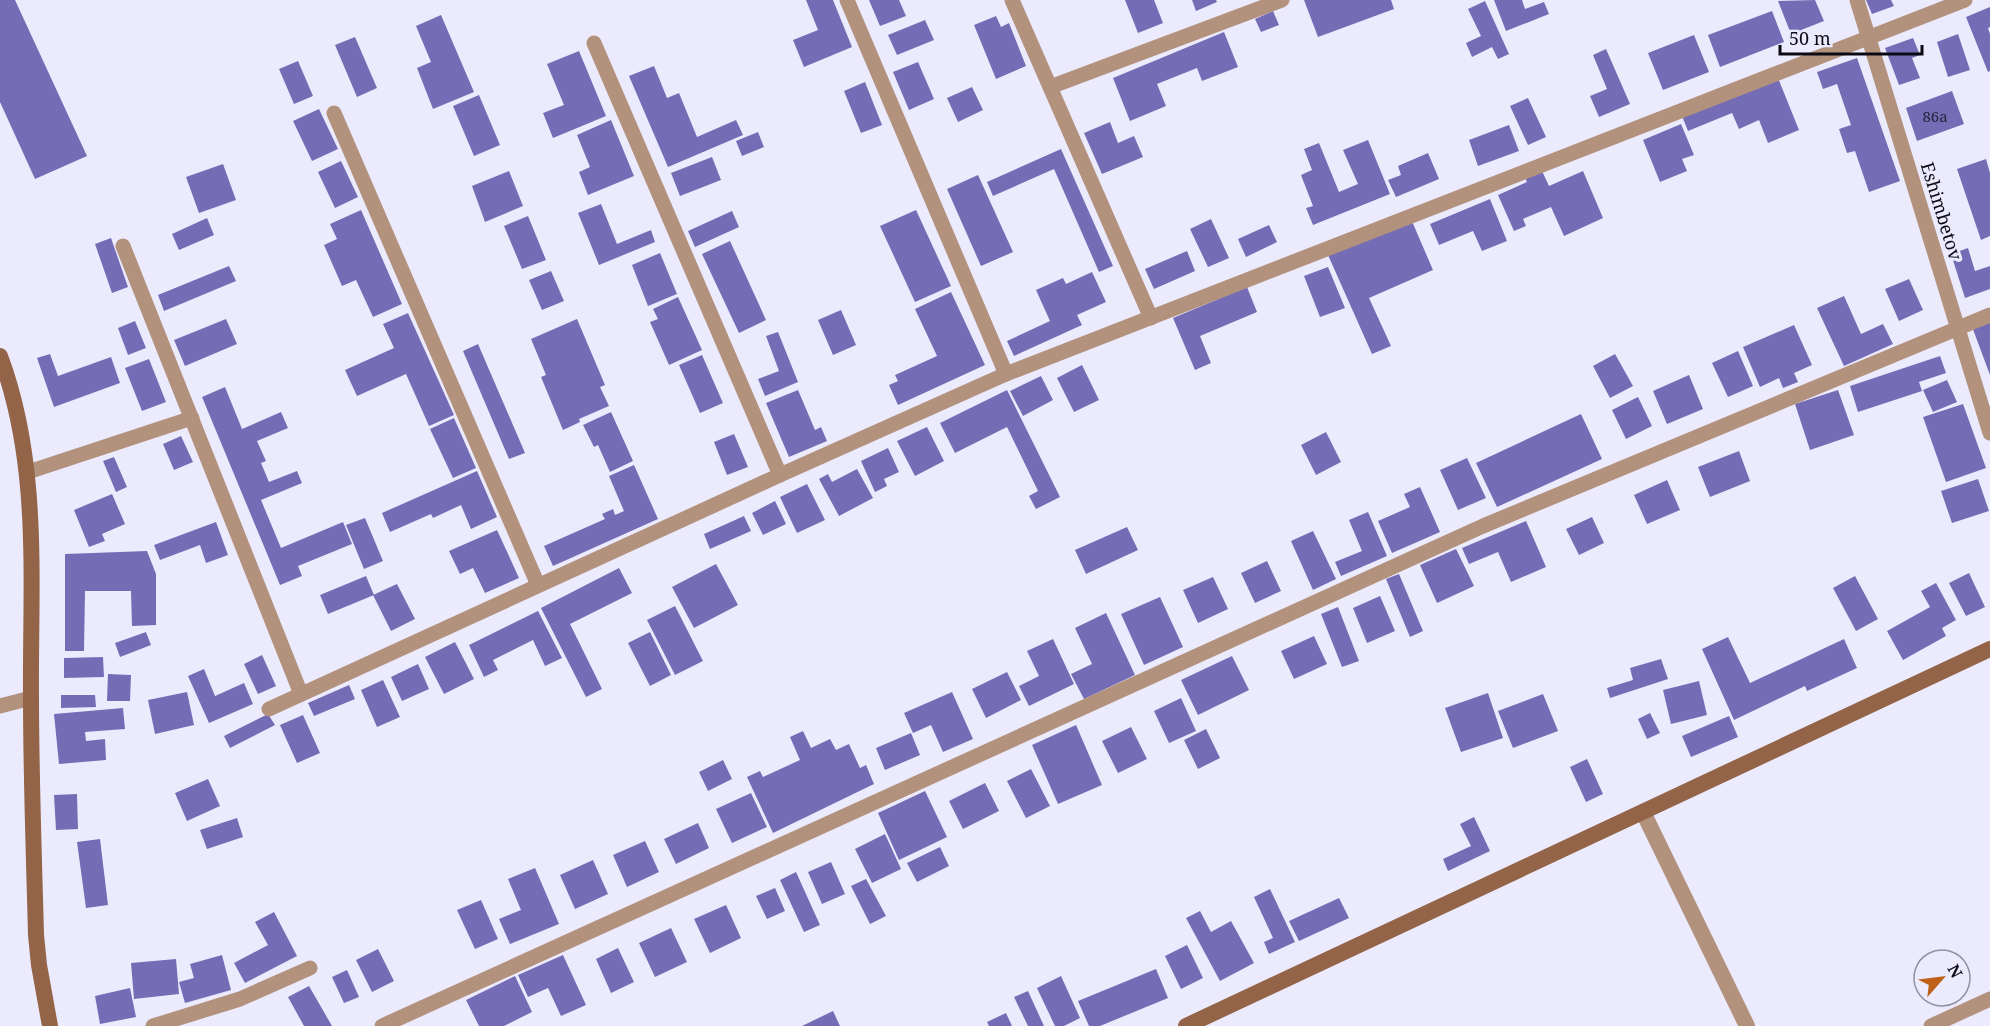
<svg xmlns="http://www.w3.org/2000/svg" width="1990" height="1026" font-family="'Noto Serif',serif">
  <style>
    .building { fill: #746db5 }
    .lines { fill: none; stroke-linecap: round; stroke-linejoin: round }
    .minor { stroke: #b2917d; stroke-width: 15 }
    .tertiary { stroke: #b2917d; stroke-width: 16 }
    .secondary { stroke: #936447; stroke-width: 16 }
    .labels { text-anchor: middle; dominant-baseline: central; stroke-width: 6; stroke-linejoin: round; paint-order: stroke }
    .number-label { font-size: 15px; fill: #25233c }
    .street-label { font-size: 18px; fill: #0b0a14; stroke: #ecebfe }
  </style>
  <rect width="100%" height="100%" fill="#ecebfe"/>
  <g class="building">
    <polygon points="0,0 15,0 87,156 35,179 0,102"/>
    <polygon points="806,0 833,0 852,47 804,67 793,40 818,30"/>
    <polygon points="869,0 899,0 906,16 880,26"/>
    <polygon points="1125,0 1154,0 1163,23 1138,33"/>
    <polygon points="1192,0 1216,0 1217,2 1196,11"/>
    <polygon points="1304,0 1391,0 1394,9 1318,37"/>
    <polygon points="1494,0 1522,0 1525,9 1544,2 1549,14 1506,31"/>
    <polygon points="1815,0 1824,21 1791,34 1778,1"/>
    <polygon points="1866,0 1891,0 1894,6 1872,14"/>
    <polygon points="1485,1 1509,54 1498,59 1492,47 1472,57 1466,43 1481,36 1468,9"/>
    <polygon points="1990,7 1990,27 1988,28 1990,34 1990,71 1988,72 1966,17"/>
    <polygon points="1273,11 1279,25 1261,32 1255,19"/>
    <polygon points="1772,11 1784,42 1720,67 1708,35"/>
    <polygon points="441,15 474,92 433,109 417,68 431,62 416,26"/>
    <polygon points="996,16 1001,27 1009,23 1026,66 996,79 974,25"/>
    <polygon points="925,20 934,40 897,55 888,35"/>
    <polygon points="1224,32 1238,67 1202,81 1197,68 1157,84 1166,106 1130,121 1113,78"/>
    <polygon points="1958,34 1970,70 1948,77 1937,42"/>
    <polygon points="1694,35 1709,72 1663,90 1648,53"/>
    <polygon points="355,37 377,88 357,97 335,45"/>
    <polygon points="1913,38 1920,55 1912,58 1920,78 1899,85 1885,48"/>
    <polygon points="1606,49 1630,104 1599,117 1590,96 1607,89 1593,55"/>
    <polygon points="579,51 606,116 553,138 543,113 564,105 547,64"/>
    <polygon points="1857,58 1900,181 1869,192 1855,151 1847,153 1839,129 1851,125 1837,84 1823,89 1817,72"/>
    <polygon points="298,61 313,96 294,104 279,69"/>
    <polygon points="918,62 934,99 909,110 893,72"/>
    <polygon points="654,66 667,98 679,93 697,137 736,120 743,135 668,167 629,76"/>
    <polygon points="1778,78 1799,130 1768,143 1759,120 1739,129 1732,113 1688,131 1682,116"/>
    <polygon points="865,82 882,125 861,133 844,91"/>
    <polygon points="972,87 983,110 958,122 947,98"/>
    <polygon points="1952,91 1964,124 1917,141 1906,108"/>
    <polygon points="479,95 500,145 474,156 453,106"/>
    <polygon points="1528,98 1546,137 1528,145 1510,106"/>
    <polygon points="319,109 338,149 312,161 293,121"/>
    <polygon points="611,120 634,176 588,195 579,172 590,167 577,135"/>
    <polygon points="1110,122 1118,143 1134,136 1143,157 1102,174 1084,133"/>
    <polygon points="1681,124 1694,155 1682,159 1687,171 1660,182 1643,140"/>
    <polygon points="1509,125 1519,151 1478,166 1469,140"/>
    <polygon points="758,132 764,147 742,156 736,141"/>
    <polygon points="1368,140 1390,194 1313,225 1306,208 1313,206 1301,175 1312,170 1304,149 1319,143 1339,192 1358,184 1343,150"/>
    <polygon points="1061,149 1113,266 1099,272 1054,169 993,196 987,182"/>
    <polygon points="1428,153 1439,179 1396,197 1388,180 1401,175 1398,166"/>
    <polygon points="712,157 721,180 680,196 671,173"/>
    <polygon points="1986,159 1990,173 1990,236 1981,240 1957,169"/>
    <polygon points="341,161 358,197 335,208 318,172"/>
    <polygon points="223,164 236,200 199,213 186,177"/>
    <polygon points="509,171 523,206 485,222 472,186"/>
    <polygon points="1542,171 1549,186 1583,171 1603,218 1564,236 1551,207 1523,219 1526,226 1514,231 1498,195 1527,182 1525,178"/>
    <polygon points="978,175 1013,252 981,266 947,189"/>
    <polygon points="1490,199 1507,241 1482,251 1473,231 1439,245 1430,224"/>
    <polygon points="601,204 617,244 651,230 655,242 599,265 578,213"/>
    <polygon points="361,210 402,304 373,317 356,280 342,286 324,245 337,239 330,224"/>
    <polygon points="916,210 951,286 915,302 880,226"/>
    <polygon points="732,211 739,227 695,247 688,231"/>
    <polygon points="528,216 546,260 522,269 504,226"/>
    <polygon points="207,218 214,235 179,250 172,234"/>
    <polygon points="1211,219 1229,258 1208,267 1190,229"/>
    <polygon points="1411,219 1433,270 1369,298 1391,346 1372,354 1328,255"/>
    <polygon points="1269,225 1277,242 1246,257 1238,239"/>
    <polygon points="111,238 128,287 112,293 95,244"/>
    <polygon points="730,241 766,320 739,333 702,254"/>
    <polygon points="1968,248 1975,271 1990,266 1990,289 1965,298 1951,254"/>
    <polygon points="1187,251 1195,271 1154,289 1145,269"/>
    <polygon points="660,253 677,294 648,306 632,265"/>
    <polygon points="229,266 236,281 164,311 158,295"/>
    <polygon points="1328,267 1345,308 1320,317 1304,276"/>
    <polygon points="551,271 564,301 542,310 529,280"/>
    <polygon points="1092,272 1106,302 1077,315 1082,325 1014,356 1007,341 1050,321 1036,290 1063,278 1066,284"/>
    <polygon points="1909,279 1923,310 1899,321 1885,289"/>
    <polygon points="1247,287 1257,312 1200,336 1211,363 1195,370 1173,318"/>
    <polygon points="951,292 985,365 898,405 889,385 898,381 895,375 937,356 915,309"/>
    <polygon points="1844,296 1861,334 1883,324 1893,344 1844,366 1817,308"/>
    <polygon points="678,297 702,350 669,365 650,322 658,319 653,309"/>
    <polygon points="841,310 856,345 833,355 818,320"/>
    <polygon points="408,313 454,415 429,426 406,374 357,396 345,370 394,348 383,324"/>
    <polygon points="1990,317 1990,375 1971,324"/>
    <polygon points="226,319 237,344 185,366 174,340"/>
    <polygon points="577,319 605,385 600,387 609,406 579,419 580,422 563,430 541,377 546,375 531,339"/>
    <polygon points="135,321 146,348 128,355 118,328"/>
    <polygon points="1794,325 1812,365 1794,373 1798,382 1783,388 1779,378 1760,387 1743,347"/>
    <polygon points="778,332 798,382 765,396 758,379 779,371 766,336"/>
    <polygon points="478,344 525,453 509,459 463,351"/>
    <polygon points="1738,351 1753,386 1728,397 1712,363"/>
    <polygon points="50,354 58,376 111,357 120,383 54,407 37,358"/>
    <polygon points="1615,354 1633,386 1610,398 1593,366"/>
    <polygon points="702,355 723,403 700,413 679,365"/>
    <polygon points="1940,356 1946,373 1919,382 1922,391 1858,412 1850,386"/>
    <polygon points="149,359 166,402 142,411 125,368"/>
    <polygon points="1082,365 1099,400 1074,412 1057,378"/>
    <polygon points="1689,375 1703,409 1667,424 1653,391"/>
    <polygon points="1041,376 1053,400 1023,416 1010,391"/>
    <polygon points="1947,380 1957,402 1933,412 1923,390"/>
    <polygon points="225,387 242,429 281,412 288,428 257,441 266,461 261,463 269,482 297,471 302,483 261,500 281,548 343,522 352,544 298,566 302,576 280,585 202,397"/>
    <polygon points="798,390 815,430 821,427 827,441 789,457 766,403"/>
    <polygon points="1007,390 1060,497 1036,509 1029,496 1038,491 1007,427 955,453 940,423"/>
    <polygon points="1838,390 1854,435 1810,450 1795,404"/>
    <polygon points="1638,397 1652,426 1626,439 1612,410"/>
    <polygon points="1963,404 1986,468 1946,482 1923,417"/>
    <polygon points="611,412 633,461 610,472 598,445 594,447 583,425"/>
    <polygon points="1581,414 1602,459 1497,507 1476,463"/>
    <polygon points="454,418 476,468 453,478 430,429"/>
    <polygon points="927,427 944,461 915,476 897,441"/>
    <polygon points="1326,432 1341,462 1316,475 1301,445"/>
    <polygon points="734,434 748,467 727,475 714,442"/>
    <polygon points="181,436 193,462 174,470 163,444"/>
    <polygon points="888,448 899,472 884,479 887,486 875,492 861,461"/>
    <polygon points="1739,451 1750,481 1710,497 1698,467"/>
    <polygon points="114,457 127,487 116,492 103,461"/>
    <polygon points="1467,458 1486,498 1458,510 1440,470"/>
    <polygon points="634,465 658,519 553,566 544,546 605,519 602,514 613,509 615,515 624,511 609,476"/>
    <polygon points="857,469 873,498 839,516 819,479 828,474 832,482"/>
    <polygon points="477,471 497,517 471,529 461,505 433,518 431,514 390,532 382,513"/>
    <polygon points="1978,479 1989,511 1952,523 1941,491"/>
    <polygon points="1667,480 1680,510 1647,524 1634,495"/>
    <polygon points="807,484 825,520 797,533 780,497"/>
    <polygon points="1420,487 1440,532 1392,553 1378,521 1410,507 1404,494"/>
    <polygon points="112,494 125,524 102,534 105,541 89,547 74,510"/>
    <polygon points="775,501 786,524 763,535 752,513"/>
    <polygon points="1368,512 1387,556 1341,576 1335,562 1362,551 1349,520"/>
    <polygon points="744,516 751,531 710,549 704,534"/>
    <polygon points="1592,517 1604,543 1579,555 1566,529"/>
    <polygon points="365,518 383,561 364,569 346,525"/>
    <polygon points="1526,521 1546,567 1511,582 1498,552 1469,564 1462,548"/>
    <polygon points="216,522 228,555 206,563 200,545 160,560 154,545"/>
    <polygon points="1127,527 1138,550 1086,574 1075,550"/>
    <polygon points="497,530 519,578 485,593 473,568 460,574 449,551"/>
    <polygon points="1313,531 1336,579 1313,590 1291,541"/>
    <polygon points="1456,549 1474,586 1437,603 1420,565"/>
    <polygon points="147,551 156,574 156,625 132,626 131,591 85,591 84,651 65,651 65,554"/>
    <polygon points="1267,561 1281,591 1255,603 1241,573"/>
    <polygon points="716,564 738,605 694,628 672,587"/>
    <polygon points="619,568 632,593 570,624 602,689 586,697 541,608"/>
    <polygon points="1969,573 1985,607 1966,616 1949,583"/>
    <polygon points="1399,574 1423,631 1410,637 1386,579"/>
    <polygon points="366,576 374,595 328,614 320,595"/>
    <polygon points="1855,576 1878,619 1856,631 1833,588"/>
    <polygon points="1213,577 1228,609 1198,623 1183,590"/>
    <polygon points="1936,583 1956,620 1942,628 1946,636 1903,660 1887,631 1930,607 1921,591"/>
    <polygon points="397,584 415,619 391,631 373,595"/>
    <polygon points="1380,596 1395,631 1367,643 1353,608"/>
    <polygon points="1160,597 1183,647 1144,665 1121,614"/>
    <polygon points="675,606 703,661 675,675 647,620"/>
    <polygon points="1338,607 1359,661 1342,667 1321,614"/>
    <polygon points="538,611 562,658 545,666 533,640 493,660 498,670 484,677 469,645"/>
    <polygon points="1106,613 1135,675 1084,699 1071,674 1092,664 1075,628"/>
    <polygon points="146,632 151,645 120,657 115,643"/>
    <polygon points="650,632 671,675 650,686 628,643"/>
    <polygon points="1314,636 1327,664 1294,679 1281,651"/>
    <polygon points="1728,637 1750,683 1844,639 1857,668 1807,691 1805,686 1734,720 1702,649"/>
    <polygon points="1053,639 1074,684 1029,706 1019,686 1039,676 1027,651"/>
    <polygon points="455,642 474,679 444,694 425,657"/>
    <polygon points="262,655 276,686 258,694 244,664"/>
    <polygon points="1232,656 1249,690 1198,715 1181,680"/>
    <polygon points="103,657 104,677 64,678 64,658"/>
    <polygon points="1661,659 1668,679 1610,698 1607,688 1633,680 1630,668"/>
    <polygon points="418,664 429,689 402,701 391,677"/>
    <polygon points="204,669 215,696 244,683 253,704 209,723 188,676"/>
    <polygon points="1007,672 1021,700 986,718 972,689"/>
    <polygon points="108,674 131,675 130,701 107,701"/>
    <polygon points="383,680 400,717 377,727 361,690"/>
    <polygon points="1699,681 1707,715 1671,724 1663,690"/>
    <polygon points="349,685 355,699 314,716 308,703"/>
    <polygon points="187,692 194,725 155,734 148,700"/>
    <polygon points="952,692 973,739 943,752 931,725 913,733 904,713"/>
    <polygon points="1488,693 1503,738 1461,752 1445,708"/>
    <polygon points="1543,694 1558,731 1513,748 1498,711"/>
    <polygon points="61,695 95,695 96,707 61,708"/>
    <polygon points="1181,698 1196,731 1169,743 1154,711"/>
    <polygon points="123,708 125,729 85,732 86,741 105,739 106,760 59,764 54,714"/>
    <polygon points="1650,713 1660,733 1647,739 1638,719"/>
    <polygon points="268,714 275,725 230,748 224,736"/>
    <polygon points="303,715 320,753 297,763 280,725"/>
    <polygon points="1729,716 1738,737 1691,757 1682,736"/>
    <polygon points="1076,725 1102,785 1058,804 1032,745"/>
    <polygon points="1131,727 1147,759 1118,773 1102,741"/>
    <polygon points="1206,729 1220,758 1198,769 1184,740"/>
    <polygon points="803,731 811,748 830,739 836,750 849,744 860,768 866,765 874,784 773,833 747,777 760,771 763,777 800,760 790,737"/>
    <polygon points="911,733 920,755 885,770 876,748"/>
    <polygon points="1587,759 1603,794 1586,802 1570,767"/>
    <polygon points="723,760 732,779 708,791 699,772"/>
    <polygon points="1031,769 1050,806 1026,818 1007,781"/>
    <polygon points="208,779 220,806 187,821 175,793"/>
    <polygon points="985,783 999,811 963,829 949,801"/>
    <polygon points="925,791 947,837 899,860 878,813"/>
    <polygon points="751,793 767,827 732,843 716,809"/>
    <polygon points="77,794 78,829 56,830 54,795"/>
    <polygon points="1474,817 1490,851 1448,871 1443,859 1471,846 1460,824"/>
    <polygon points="237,818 243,837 207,849 200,830"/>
    <polygon points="698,823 709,848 676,864 664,839"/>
    <polygon points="885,834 901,869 872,883 855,849"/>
    <polygon points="100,839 108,905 86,908 77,842"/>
    <polygon points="645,841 659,872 627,887 613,855"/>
    <polygon points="940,847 949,866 917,882 907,863"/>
    <polygon points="593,860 608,894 575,909 560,875"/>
    <polygon points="831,862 845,894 822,904 808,872"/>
    <polygon points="535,868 559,924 510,944 499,919 521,910 508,879"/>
    <polygon points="796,872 820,925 804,932 780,880"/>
    <polygon points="866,879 886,916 870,924 851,886"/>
    <polygon points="775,888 785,911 767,919 756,896"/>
    <polygon points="1270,889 1295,942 1269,954 1264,942 1273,938 1254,897"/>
    <polygon points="1339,898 1349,918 1299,941 1289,921"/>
    <polygon points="481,900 498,939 475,949 457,910"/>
    <polygon points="726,905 741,938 710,953 694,919"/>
    <polygon points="1200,911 1211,932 1231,921 1254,963 1220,981 1186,918"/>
    <polygon points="274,912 297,956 245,983 234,963 268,945 255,922"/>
    <polygon points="671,928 687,962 655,977 639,943"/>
    <polygon points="1187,945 1203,978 1181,989 1165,956"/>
    <polygon points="618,948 634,982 611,993 596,959"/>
    <polygon points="378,949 394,981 372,992 356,960"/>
    <polygon points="222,955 231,990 185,1003 179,982 194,978 190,964"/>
    <polygon points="563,955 586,1005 561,1016 548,988 528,997 518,975"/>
    <polygon points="176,959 179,994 134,999 131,963"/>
    <polygon points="1156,969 1168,998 1100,1026 1089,1026 1078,1001"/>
    <polygon points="347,970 359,997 344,1003 332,977"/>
    <polygon points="515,976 532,1012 504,1026 479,1026 466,1000"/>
    <polygon points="1061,976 1080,1018 1064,1026 1055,1026 1037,988"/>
    <polygon points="309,986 332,1026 304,1026 288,997"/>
    <polygon points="130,988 136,1017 100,1024 95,996"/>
    <polygon points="1028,991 1044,1026 1028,1026 1014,997"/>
    <polygon points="833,1011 840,1026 802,1026"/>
    <polygon points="1006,1013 1012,1026 989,1026 987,1022"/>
  </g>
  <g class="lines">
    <g class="minor">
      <polyline points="847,0 1006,374"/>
      <polyline points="1012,0 1151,318"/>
      <polyline points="1857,0 1990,433"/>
      <polyline points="594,43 780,475"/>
      <polyline points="1050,87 1282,0"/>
      <polyline points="334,113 538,585"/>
      <polyline points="123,246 301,694"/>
      <polyline points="28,472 192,418"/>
      <polyline points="0,706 31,698"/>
      <polyline points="269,709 780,475 1006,374 1965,0"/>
      <polyline points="153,1026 240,999 310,968"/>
      <polyline points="382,1026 1483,526 1990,315"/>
      <polyline points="1931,1026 1990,999"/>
    </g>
    <polyline class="tertiary" points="1643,812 1747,1026"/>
    <g class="secondary">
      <path d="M 0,356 C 41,465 30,584 31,698 C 31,777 34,856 36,935 L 39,965 L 50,1026"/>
      <polyline points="1186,1026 1990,649"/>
    </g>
  </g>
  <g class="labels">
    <g class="number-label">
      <text x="1935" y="116">86a</text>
    </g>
    <g class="street-label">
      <text transform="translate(1942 211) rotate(73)">Eshimbetov</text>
    </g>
  </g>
  <g transform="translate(1942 978) rotate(62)"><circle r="28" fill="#ecebfe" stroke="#9291a0" stroke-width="1.5"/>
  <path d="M0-4.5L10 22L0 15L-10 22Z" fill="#be6017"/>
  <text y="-9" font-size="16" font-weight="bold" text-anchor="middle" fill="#0b0a14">N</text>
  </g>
  <path d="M1780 45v9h142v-9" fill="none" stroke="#0b0a14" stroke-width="3"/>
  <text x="1789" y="45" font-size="18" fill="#0b0a14" stroke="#ecebfe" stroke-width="4.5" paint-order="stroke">50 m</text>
</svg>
